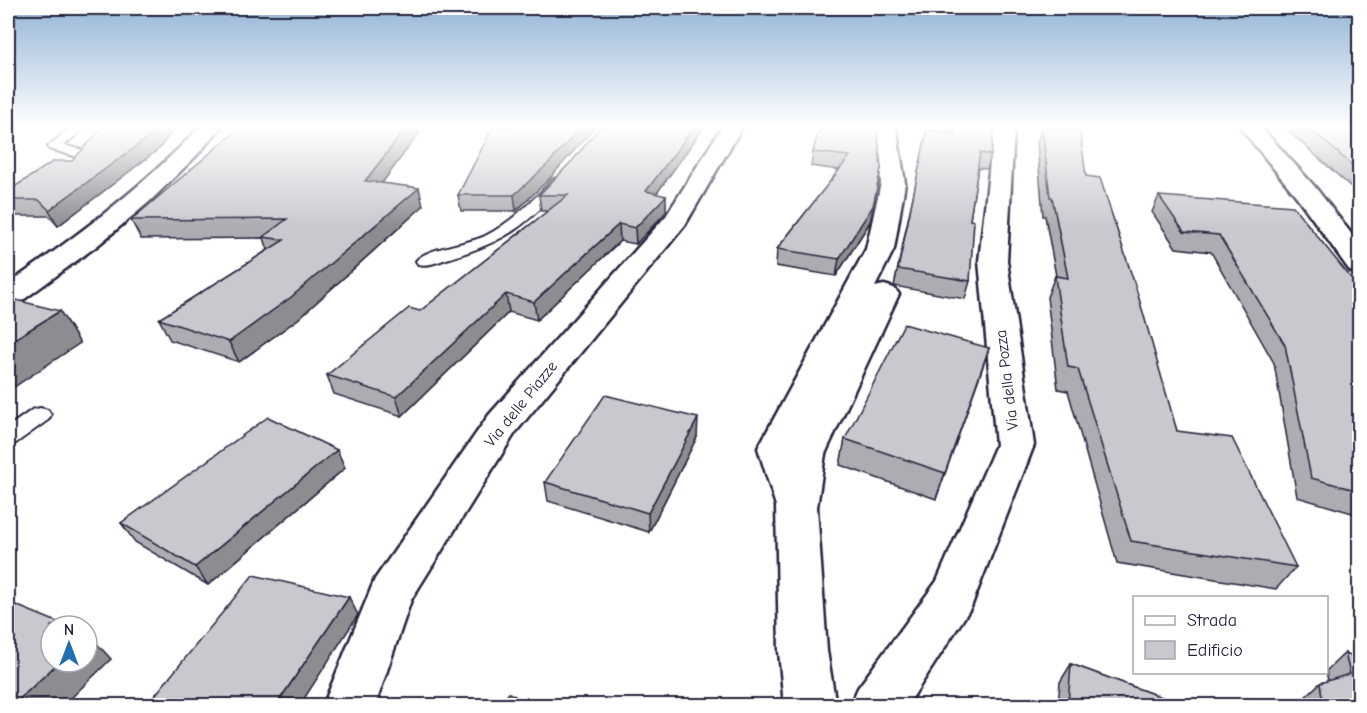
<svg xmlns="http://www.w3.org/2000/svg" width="1367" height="713" font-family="'Comic Neue',sans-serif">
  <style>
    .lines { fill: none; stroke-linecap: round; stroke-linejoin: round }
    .service-casing { stroke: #22223b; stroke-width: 4 }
    .minor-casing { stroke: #22223b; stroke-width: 5 }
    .secondary-casing { stroke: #22223b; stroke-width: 5 }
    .service { fill: #fff; fill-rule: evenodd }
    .minor { fill: #fff; fill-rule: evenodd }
    .secondary { fill: #fff; fill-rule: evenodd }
    .wall { fill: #acacb2; stroke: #22223b; stroke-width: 1.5 }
    .shaded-wall { fill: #8c8c91; stroke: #22223b; stroke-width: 1.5 }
    .building { fill: #c8c8cf; stroke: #22223b; stroke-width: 1.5 }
    .labels { text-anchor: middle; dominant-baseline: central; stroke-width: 5; stroke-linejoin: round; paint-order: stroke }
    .street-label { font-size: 16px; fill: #22223b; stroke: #fff }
  </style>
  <rect width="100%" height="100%" fill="#fff"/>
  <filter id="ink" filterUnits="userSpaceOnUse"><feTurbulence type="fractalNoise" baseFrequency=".0167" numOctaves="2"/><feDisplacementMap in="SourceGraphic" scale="12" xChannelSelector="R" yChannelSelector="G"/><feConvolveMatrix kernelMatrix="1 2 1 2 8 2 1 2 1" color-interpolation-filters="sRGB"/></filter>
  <g filter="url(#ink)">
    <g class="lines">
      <defs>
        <g id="service">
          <polygon points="72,127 86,127 64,145 90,152 92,155 90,158 85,159 49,149 48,146"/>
          <path d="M 558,178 L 565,182 L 563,185 C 524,228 505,241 450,258 C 439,261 429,267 418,264 L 416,261 C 425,248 469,244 485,236 C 511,223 534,200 553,179 Z"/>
          <polygon points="40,408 48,410 51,415 48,420 16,443 8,445 8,427 32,410"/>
        </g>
        <g id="minor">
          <polygon points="722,127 742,127 685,225 515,433 411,600 375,706 323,706 375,579 489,415 666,216"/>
          <polygon points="876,127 896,127 905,183 894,249 875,287 884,285 894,288 899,294 825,454 817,507 827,651 836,706 784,706 779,651 776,506 758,448 866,249 881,183"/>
          <polygon points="994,127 1014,127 1007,261 1034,445 971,607 907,706 850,706 858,688 937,581 996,445 979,261"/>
          <polygon points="1240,127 1261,127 1315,187 1360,245 1360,273 1350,271 1297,197"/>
        </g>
        <path id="secondary" d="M 200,127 L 221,127 L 196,156 L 149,202 L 98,245 L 19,303 L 8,306 L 8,284 C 76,237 142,188 200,127 Z"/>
      </defs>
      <use href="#service" class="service-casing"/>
      <use href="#minor" class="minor-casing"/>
      <use href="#secondary" class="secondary-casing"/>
      <use href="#service" class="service"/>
      <use href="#minor" class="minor"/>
      <use href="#secondary" class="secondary"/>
    </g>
    <g class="wall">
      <polygon points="600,127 704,127 656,194 666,196 666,212 636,244 620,241 537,320 509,312 402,416 334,394 327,375 420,311 548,211 541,211 539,195 573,160"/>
      <polygon points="820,127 881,168 870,222 836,276 776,266 777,249 839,170 811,166 813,152"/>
      <polygon points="948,127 994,127 991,155 987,169 978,168 970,220 970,281 965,299 894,286 927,130 949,133"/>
      <polygon points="1042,127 1086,176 1177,431 1296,567 1276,589 1117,563 1068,391 1058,389 1047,297 1055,276 1056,276 1045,216 1043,216 1037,143"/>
      <polygon points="1284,127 1359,127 1359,194"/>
      <polygon points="419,133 382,183 419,188 423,206 298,319 239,362 170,340 159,319 268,250 264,238 141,239 131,220"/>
      <polygon points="160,148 58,226 49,216 8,216 8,191 72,161"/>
      <polygon points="549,179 516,211 461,211 458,195"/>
      <polygon points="1159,196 1359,288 1359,515 1297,497 1274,363 1211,252 1176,248 1152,212"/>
      <polygon points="989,348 936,499 840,465 845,439"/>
      <polygon points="697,437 649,532 548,501 545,482"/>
      <polygon points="337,450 345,468 208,585 135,542 121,523"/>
      <polygon points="1345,653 1359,705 1302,705 1301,701 1320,683 1328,681 1326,671"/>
      <polygon points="1071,664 1183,705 1058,705 1060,682"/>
    </g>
    <g class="shaded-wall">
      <polygon points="158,127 175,127 160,148 58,226 49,210"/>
      <polygon points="407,127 417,127 419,133 370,199 365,181"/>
      <polygon points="581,127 595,127 549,179 516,211 514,195"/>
      <polygon points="694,127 704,127 647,207 646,191"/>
      <polygon points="881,168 870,222 836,276 839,259"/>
      <polygon points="419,188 423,206 298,319 239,362 229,342"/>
      <polygon points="666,196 666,212 636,244 635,228"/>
      <polygon points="619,224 620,241 537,320 534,302"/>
      <polygon points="506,294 509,312 402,416 396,397"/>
      <polygon points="60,311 80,343 8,391 8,343"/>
      <polygon points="989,348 981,372 936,499 945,473"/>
      <polygon points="698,418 697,437 649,532 648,513"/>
      <polygon points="337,450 345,468 208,585 195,567"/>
      <polygon points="349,597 358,615 300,705 276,705"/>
      <polygon points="88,634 111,659 64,705 13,705 59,662 87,662 87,635"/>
    </g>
    <g class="building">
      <polygon points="103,127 158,127 153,134 49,210 39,200 8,200 8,191 54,161 72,161"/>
      <polygon points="241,127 407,127 365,181 419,188 290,298 229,342 159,319 284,240 263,237 287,219 131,220"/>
      <polygon points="493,127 581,127 548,164 514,195 458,195"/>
      <polygon points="600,127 694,127 646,191 666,196 635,228 619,224 534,302 506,294 396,397 327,375 409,308 420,311 568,195 539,195 573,160"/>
      <polygon points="820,127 877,127 881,168 873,206 839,259 777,249 850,156 813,152"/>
      <polygon points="954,127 994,127 991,155 980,153 970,220 974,221 970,281 898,269 927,130 956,134"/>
      <polygon points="1042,127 1080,131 1086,176 1100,178 1136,288 1177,431 1232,438 1296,567 1131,541 1078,369 1068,367 1055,276 1068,278 1052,197 1050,197"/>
      <polygon points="1308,127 1359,127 1359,171"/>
      <polygon points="1159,196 1293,206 1359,288 1359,491 1311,478 1285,345 1219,235 1184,232"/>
      <polygon points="8,298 60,311 8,343"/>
      <polygon points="904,324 989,348 945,473 845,439"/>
      <polygon points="605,395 698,418 648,513 545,482"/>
      <polygon points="268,417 337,450 195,567 121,523"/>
      <polygon points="253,575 349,597 276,705 147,705"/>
      <polygon points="8,602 67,626 51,626 51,662 59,662 13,705 8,705"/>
      <polygon points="1345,653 1359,658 1359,705 1323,705 1320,683 1350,674"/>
      <polygon points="1071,664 1183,705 1068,705"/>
      <polygon points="509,693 531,705 499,705"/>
    </g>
  </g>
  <linearGradient id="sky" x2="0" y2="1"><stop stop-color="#93b4d6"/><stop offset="0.56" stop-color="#fff"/><stop offset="1" stop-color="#fff" stop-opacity="0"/></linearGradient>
  <rect width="1367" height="227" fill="url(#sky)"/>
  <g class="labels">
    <g class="street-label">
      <text transform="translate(1007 380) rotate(-97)">Via della Pozza</text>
      <text transform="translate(521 404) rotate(-51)">Via delle Piazze</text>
    </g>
  </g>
  <rect width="1367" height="713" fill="none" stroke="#fff" stroke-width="30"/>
  <rect x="15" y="15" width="1337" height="683" fill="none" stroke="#22223b" stroke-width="2" filter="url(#ink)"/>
  <rect x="1133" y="596" width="195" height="78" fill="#ffffff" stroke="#a7a7b1" stroke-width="1.5"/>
  <rect x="1145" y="616" width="30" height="9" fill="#ffffff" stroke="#a7a7b1" stroke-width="1.5"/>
  <text x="1187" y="626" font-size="18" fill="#22223b">Strada</text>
  <rect x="1145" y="641" width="30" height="18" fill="#c8c8cf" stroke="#a7a7b1" stroke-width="1.5"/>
  <text x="1187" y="656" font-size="18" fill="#22223b">Edificio</text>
  <g transform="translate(69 644)"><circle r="28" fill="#ffffff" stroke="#a7a7b1" stroke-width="1.5"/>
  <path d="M0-4.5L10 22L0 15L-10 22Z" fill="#1f6fb2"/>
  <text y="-9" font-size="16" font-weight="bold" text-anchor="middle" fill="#22223b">N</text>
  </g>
</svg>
